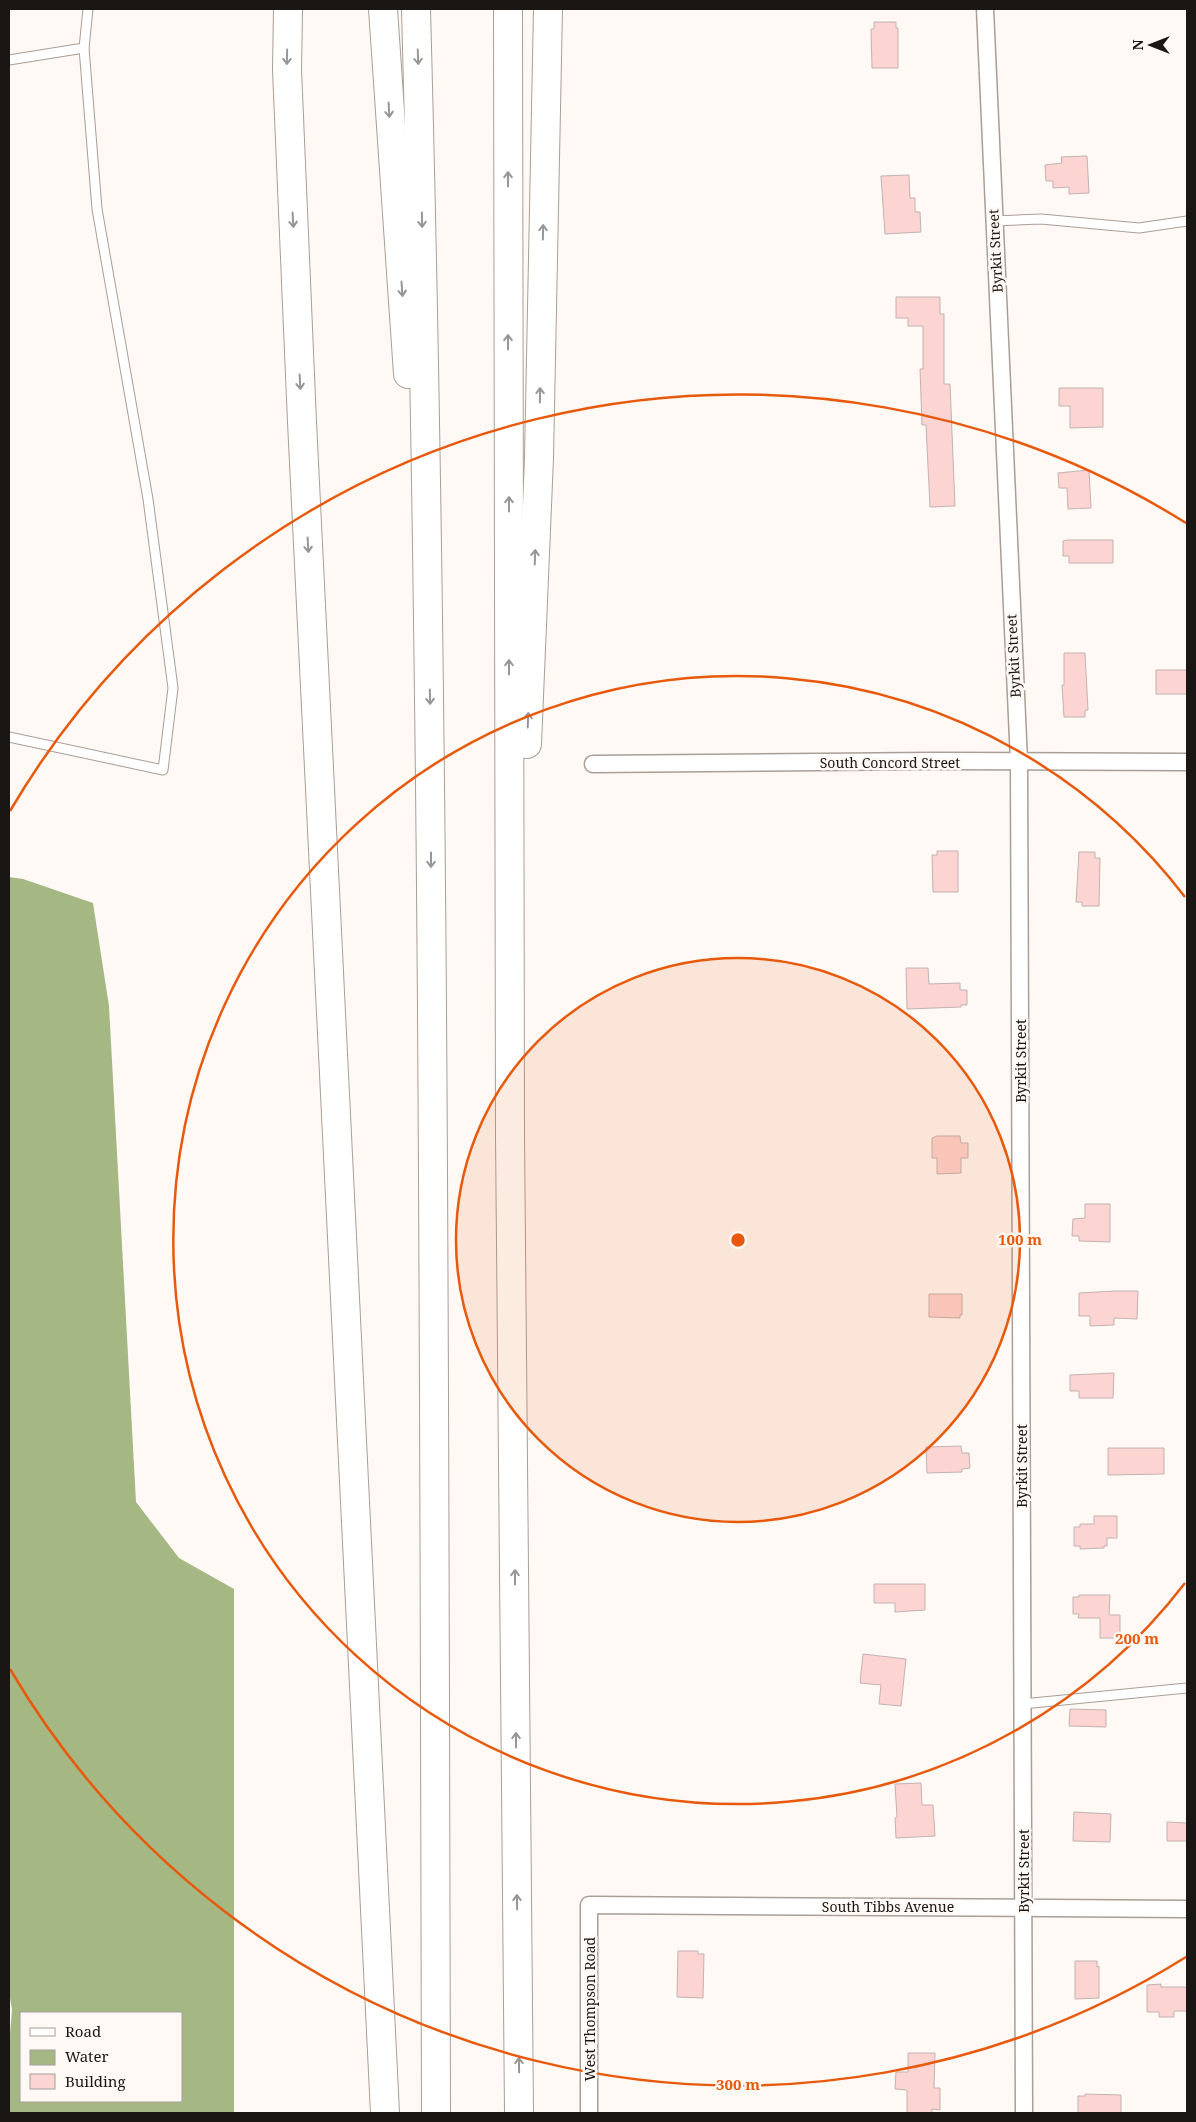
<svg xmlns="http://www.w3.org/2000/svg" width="1196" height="2122" font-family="'Noto Serif',serif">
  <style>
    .water { fill: #a5b883; fill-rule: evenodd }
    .building { fill: #fcd4d2; stroke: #c2b2b1 }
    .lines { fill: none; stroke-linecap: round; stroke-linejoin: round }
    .lane-casing { stroke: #aa9e96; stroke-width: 11 }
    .street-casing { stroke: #aa9e96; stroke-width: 19 }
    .highway-casing { stroke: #aa9e96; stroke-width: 30 }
    .lane { stroke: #fff; stroke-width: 9 }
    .street { stroke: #fff; stroke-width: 16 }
    .highway { stroke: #fff; stroke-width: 28 }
    .oneway { stroke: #989695 }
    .ring { fill: none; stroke: #e8590c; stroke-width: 2.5 }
    .labels { text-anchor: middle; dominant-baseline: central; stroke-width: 5; stroke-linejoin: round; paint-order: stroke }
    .street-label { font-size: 14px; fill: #1a1613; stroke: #fef9f5 }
    .centre { fill: #e8590c; stroke: #fef9f5; stroke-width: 2.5 }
    .ring-label { font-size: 15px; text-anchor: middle; font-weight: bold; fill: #e8590c; stroke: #fef9f5; stroke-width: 5; stroke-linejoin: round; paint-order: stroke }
  </style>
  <rect width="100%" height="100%" fill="#fef9f5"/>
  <path class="water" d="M 9,877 L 23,879 L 93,903 L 109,1006 L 136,1502 L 179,1558 L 234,1589 L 234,2113 L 9,2113 L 9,2046 L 12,2010 L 9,1992 ZM 21,2013 L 181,2013 L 181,2101 L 21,2101 Z"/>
  <g class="building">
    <polygon points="874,22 896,22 896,28 898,28 898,68 872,68 871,29 874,29"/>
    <polygon points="1087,156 1089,193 1069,194 1069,187 1053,188 1053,181 1046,181 1045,165 1062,163 1061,157"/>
    <polygon points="909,175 910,198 915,198 915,212 920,212 921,232 885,234 881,176"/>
    <polygon points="896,297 940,297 940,314 944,314 944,384 950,384 955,506 930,507 926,425 922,425 920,369 923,369 923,326 908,326 908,318 896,318"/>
    <polygon points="1059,388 1103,388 1103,427 1070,428 1070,406 1059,406"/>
    <polygon points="1089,470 1091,508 1068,509 1067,488 1059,488 1058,473"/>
    <polygon points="1068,540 1113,540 1113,563 1069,563 1069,556 1063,556 1063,541"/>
    <polygon points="1064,653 1085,653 1088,710 1085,710 1085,717 1064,717 1062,685 1064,685"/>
    <rect x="1156" y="670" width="31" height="24"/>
    <polygon points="937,851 958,851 958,892 933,892 932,855 937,855"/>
    <polygon points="1079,852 1095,852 1095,858 1100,858 1099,906 1082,906 1082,902 1076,902"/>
    <polygon points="906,968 928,968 929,984 960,983 960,990 967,990 967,1005 961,1005 961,1007 907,1009"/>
    <polygon points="937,1136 960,1136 961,1143 968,1143 968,1158 961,1158 961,1173 937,1174 937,1158 932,1158 932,1138"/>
    <polygon points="1085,1204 1110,1204 1110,1242 1079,1241 1079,1236 1072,1236 1073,1219 1085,1218"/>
    <polygon points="1115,1291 1138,1291 1137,1319 1114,1318 1114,1325 1090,1326 1090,1316 1079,1316 1079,1293"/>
    <polygon points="929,1294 962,1294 962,1315 960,1315 960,1318 929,1317"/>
    <polygon points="1114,1373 1113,1398 1079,1398 1079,1391 1070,1391 1070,1375"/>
    <polygon points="961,1446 962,1453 969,1453 970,1468 962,1469 962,1472 927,1473 926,1447"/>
    <polygon points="1108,1448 1164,1448 1164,1474 1108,1475"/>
    <polygon points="1094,1516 1117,1516 1117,1538 1107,1538 1107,1546 1104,1546 1104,1548 1080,1549 1080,1546 1074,1546 1074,1527 1080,1527 1080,1524 1094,1524"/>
    <polygon points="874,1584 925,1584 925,1610 895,1612 895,1603 874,1603"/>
    <polygon points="1079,1595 1110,1595 1109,1615 1120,1615 1120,1638 1100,1638 1100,1618 1078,1618 1079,1614 1073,1614 1073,1597 1079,1597"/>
    <polygon points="863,1654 906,1659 901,1706 879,1704 881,1685 860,1683"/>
    <polygon points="1070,1709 1106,1710 1106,1727 1069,1726"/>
    <polygon points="921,1783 922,1805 933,1805 935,1836 896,1838 895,1818 897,1817 895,1784"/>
    <polygon points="1074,1812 1111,1814 1110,1842 1073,1841"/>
    <polygon points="1167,1822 1187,1823 1187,1841 1167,1841"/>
    <polygon points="678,1951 698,1951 698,1954 704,1954 703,1998 677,1997"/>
    <polygon points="1075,1961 1097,1961 1097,1967 1099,1966 1099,1998 1075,1999"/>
    <polygon points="1161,1984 1161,1987 1187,1987 1187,2011 1174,2011 1174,2017 1159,2017 1159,2012 1147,2012 1147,1985"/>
    <polygon points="908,2053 935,2053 934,2088 940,2088 940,2110 932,2109 932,2113 907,2113 907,2090 895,2089 896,2072 908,2072"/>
    <polygon points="1085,2094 1121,2095 1121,2113 1078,2113 1078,2096 1085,2096"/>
  </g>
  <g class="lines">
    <defs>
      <g id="lane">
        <polyline points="9,60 84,48 88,9"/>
        <polyline points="994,221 1041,219 1139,228 1187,221"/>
        <polyline points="9,737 163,770 173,688 148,499 97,209 84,48"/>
        <polyline points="1022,1704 1187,1688"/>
      </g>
      <g id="street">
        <polyline points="985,9 1019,761 1024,2113"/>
        <polyline points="593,764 934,761 1187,762"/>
        <polyline points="589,2113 589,1905 1187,1909"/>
      </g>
      <g id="highway">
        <polyline points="288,9 287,70 302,422 385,2113"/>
        <polyline points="383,9 408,374"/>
        <path d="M 416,9 C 435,710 434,1412 436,2113"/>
        <polyline points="508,9 510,1136 519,2113"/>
        <polyline points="527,744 539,458 548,9"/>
      </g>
    </defs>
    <use href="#lane" class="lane-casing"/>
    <use href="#street" class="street-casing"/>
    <use href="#highway" class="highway-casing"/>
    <use href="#lane" class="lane"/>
    <use href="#street" class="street"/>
    <use href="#highway" class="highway"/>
  </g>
  <defs><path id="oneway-shaft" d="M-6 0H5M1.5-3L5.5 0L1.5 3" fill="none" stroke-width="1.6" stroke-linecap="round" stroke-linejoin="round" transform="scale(1.25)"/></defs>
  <g class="oneway">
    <use href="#oneway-shaft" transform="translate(287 57) rotate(91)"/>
    <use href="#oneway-shaft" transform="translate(418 57) rotate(88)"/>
    <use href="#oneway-shaft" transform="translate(389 110) rotate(87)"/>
    <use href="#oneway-shaft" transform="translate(508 179) rotate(-90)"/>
    <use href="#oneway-shaft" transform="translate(293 220) rotate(87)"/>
    <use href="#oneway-shaft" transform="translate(422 220) rotate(89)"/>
    <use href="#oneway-shaft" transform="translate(543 232) rotate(-89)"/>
    <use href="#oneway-shaft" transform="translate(402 289) rotate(86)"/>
    <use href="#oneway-shaft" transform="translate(508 342) rotate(-90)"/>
    <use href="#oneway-shaft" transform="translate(300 382) rotate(87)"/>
    <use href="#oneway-shaft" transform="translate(540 395) rotate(-89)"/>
    <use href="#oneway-shaft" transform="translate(509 504) rotate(-90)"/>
    <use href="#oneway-shaft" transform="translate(308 545) rotate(87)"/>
    <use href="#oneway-shaft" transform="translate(535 557) rotate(-88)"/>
    <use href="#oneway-shaft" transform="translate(509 667) rotate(-90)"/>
    <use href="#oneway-shaft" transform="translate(430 697) rotate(89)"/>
    <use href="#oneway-shaft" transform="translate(528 720) rotate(-88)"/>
    <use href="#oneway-shaft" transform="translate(431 860) rotate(90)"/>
    <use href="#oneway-shaft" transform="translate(515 1577) rotate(-90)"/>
    <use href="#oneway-shaft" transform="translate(516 1740) rotate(-90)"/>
    <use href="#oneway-shaft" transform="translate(517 1902) rotate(-91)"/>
    <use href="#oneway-shaft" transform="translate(519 2065) rotate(-91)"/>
  </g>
  <circle cx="738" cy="1240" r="282" fill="#e8590c" fill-opacity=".12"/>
  <g class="ring">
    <circle cx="738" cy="1240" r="282"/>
    <path d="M1185 1583A564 564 0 1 1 1185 897"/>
    <path d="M1186 1957A845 845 0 0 1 10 1669M10 811A845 845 0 0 1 1186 523"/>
  </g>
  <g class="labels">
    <g class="street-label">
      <text transform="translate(995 251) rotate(-93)">Byrkit Street</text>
      <text transform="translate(1013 656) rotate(-93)">Byrkit Street</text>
      <text x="890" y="762">South Concord Street</text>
      <text transform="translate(1020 1061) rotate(-90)">Byrkit Street</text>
      <text transform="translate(1021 1466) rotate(-90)">Byrkit Street</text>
      <text transform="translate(1023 1871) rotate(-90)">Byrkit Street</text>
      <text x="888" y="1906">South Tibbs Avenue</text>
      <text transform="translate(589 2009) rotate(-90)">West Thompson Road</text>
    </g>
  </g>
  <circle cx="738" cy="1240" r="8" class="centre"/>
  <g class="ring-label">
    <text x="1020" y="1245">100 m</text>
    <text x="1137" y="1644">200 m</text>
    <text x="738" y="2090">300 m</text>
  </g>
  <rect width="1196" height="2122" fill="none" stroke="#1a1613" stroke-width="20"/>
  <rect x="20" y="2012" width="162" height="90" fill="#fef9f5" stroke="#a39e9b"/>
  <rect x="30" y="2028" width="25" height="8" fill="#ffffff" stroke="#a39e9b"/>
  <text x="65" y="2037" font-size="15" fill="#1a1613">Road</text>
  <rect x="30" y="2050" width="25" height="15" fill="#a5b883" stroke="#a39e9b"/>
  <text x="65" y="2062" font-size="15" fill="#1a1613">Water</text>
  <rect x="30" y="2074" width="25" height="15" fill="#fcd4d2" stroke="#a39e9b"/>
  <text x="65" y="2087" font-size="15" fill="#1a1613">Building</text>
  <g transform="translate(1151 45) rotate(270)" stroke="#fef9f5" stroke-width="4" paint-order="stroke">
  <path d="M0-4L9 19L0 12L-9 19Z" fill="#1a1613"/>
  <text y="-8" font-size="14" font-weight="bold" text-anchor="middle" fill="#1a1613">N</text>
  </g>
</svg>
